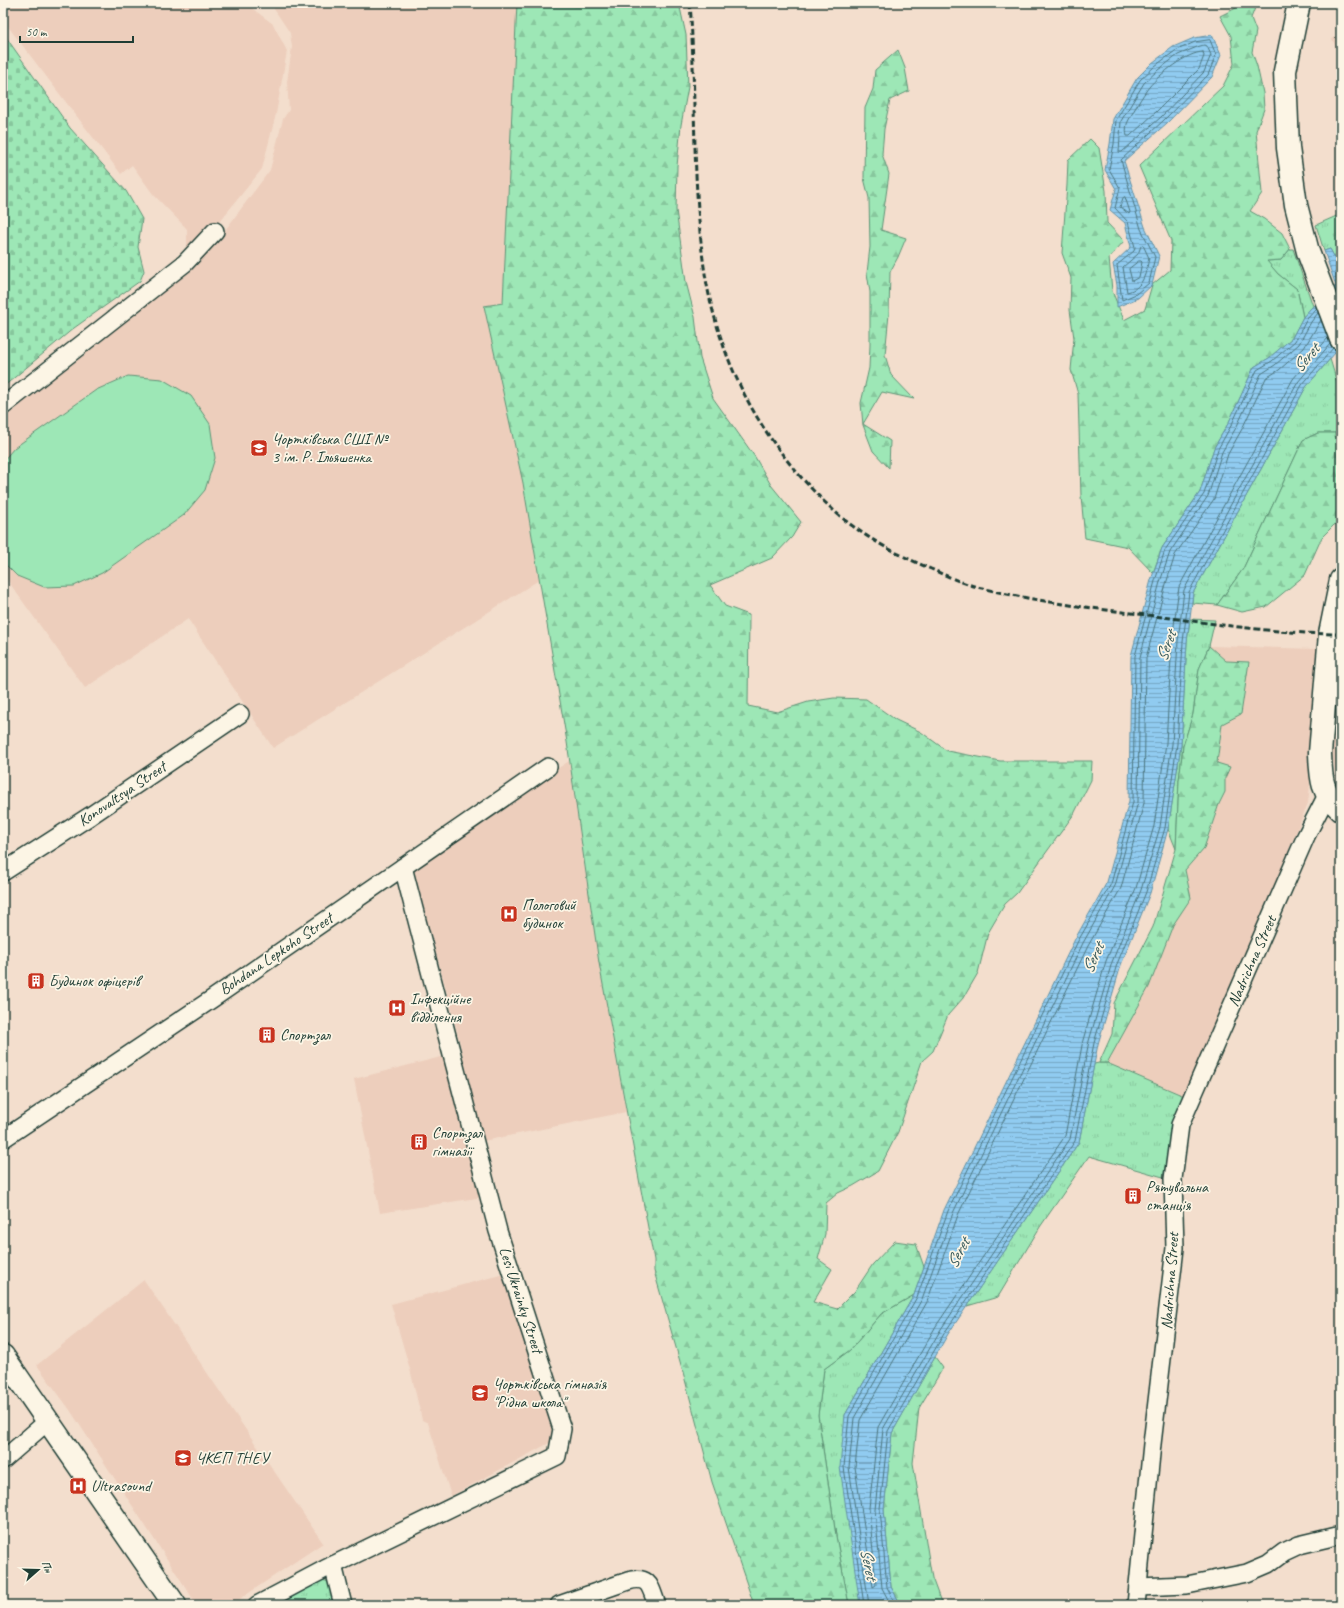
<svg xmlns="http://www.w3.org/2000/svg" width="1344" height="1608" font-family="Caveat,sans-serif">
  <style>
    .built { fill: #edcebc }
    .grass { fill: url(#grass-tufts); stroke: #5e9275 }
    .forest { fill: url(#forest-firs); stroke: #5e9275 }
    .cemetery { fill: url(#cemetery-stones); stroke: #5e9275 }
    .pitch { fill: #9de7b6; stroke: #5e9275 }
    .water { fill: url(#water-rules); stroke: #6392a5 }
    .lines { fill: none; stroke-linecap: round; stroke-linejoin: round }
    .shore { stroke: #4c767f; stroke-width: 1 }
    .street-casing { stroke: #1f3d34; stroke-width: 20 }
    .secondary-casing { stroke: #1f3d34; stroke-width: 25 }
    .street { stroke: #fcf5e5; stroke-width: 17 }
    .secondary { stroke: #fcf5e5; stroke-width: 22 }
    .rail { stroke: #1f3d34; stroke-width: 3; stroke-dasharray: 6 3; stroke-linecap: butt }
    .labels { text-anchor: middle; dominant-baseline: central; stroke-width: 3.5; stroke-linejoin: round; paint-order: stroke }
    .poi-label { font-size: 16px; fill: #1f3d34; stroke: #fcf5e5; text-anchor: start }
    .street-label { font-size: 16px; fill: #1f3d34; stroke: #fcf5e5 }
    .water-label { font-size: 17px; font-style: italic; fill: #36595a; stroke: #fcf5e5 }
  </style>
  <defs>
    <pattern id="grass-tufts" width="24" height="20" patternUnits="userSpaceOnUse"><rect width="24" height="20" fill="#9de7b6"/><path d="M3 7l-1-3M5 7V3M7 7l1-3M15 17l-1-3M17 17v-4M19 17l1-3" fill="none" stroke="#87c79d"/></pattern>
    <pattern id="forest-firs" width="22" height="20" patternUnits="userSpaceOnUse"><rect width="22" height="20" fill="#9de7b6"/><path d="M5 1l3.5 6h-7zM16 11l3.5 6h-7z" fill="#87c79d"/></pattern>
    <pattern id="cemetery-stones" width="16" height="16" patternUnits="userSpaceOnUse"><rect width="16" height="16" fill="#9de7b6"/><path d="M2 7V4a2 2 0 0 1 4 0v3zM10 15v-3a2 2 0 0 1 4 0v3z" fill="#87c79d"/></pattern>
    <pattern id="water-rules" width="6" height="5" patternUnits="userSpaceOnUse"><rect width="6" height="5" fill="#90cbf0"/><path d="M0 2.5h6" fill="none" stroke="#75a6c3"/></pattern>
  </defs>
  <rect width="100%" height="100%" fill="#f3decd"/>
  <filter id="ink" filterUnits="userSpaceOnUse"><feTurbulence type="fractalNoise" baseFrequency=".025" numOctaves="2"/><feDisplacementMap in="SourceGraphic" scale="8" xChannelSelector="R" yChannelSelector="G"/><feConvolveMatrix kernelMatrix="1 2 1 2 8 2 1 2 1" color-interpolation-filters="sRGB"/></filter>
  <g filter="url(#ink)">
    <g class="built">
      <polygon points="3,3 245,3 273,24 287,51 276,114 262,169 220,221 191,252 187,247 187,229 153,194 132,165 121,174 3,20"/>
      <polygon points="274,3 517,3 503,303 484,306 523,483 539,580 273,748 188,619 85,688 3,574 3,413 214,245 270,170 283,119 289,110 287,82 292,47 290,33 274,9 273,4"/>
      <polygon points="1341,32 1341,58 1332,39"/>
      <polygon points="1341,627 1341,784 1340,785 1331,755 1331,693"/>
      <polygon points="1209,646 1318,649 1311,736 1310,785 1308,803 1252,942 1184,1096 1107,1063 1149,987 1173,925 1191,898 1185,870 1204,848 1219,804 1225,792 1225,778 1217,763 1222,724 1248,662 1226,661"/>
      <polygon points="569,761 599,963 626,1112 483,1141 453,1014 412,866"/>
      <polygon points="445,1056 483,1197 380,1213 354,1079"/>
      <polygon points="504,1274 559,1430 551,1442 451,1496 428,1423 422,1420 411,1373 391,1304"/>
      <polygon points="144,1280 323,1543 231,1605 197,1605 70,1410 37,1365"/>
    </g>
    <g class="grass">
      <polygon points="1341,214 1341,269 1330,249 1324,251 1316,225"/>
      <polygon points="1290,249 1293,249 1313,306 1303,317 1297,289 1278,274 1266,261 1281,260"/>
      <polygon points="1330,359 1341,395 1341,433 1318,433 1303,440 1243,569 1217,605 1192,603 1193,593 1306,387"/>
      <polygon points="1190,619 1215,620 1209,646 1199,669 1193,714 1183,746 1179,780 1176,849 1168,829 1181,745 1187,642"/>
      <polygon points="1099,1063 1107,1063 1184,1096 1170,1142 1163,1177 1089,1156 1040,1227 998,1297 967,1306 1079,1142 1094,1064"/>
      <polygon points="914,1295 845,1415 860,1605 849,1605 836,1536 818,1415 824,1369 850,1350 881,1314"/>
      <polygon points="321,1580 331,1582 338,1605 267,1605"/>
    </g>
    <g class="forest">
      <polygon points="517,3 679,3 686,35 688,87 681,125 677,166 676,210 686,282 695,317 700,358 713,398 755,457 771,485 801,522 792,537 772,558 710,585 725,606 749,615 748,706 777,712 808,702 834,698 866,699 896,720 921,732 947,751 1000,761 1092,761 1091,780 1074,814 1017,893 1005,904 988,933 978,973 964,997 948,1015 933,1051 922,1061 898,1132 878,1171 853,1186 838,1193 826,1203 825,1234 818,1259 832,1269 813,1302 837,1309 855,1291 873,1264 895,1241 916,1244 924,1267 914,1295 881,1314 850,1350 824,1369 818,1415 836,1536 849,1605 754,1605 712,1482 683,1372 654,1271 654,1260 599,963 567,742 523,483 484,306 503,303"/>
      <polygon points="1237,3 1257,3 1251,18 1256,31 1252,52 1257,66 1263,93 1264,109 1256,131 1262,193 1250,211 1264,219 1282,233 1290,249 1281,260 1267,261 1278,274 1297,289 1303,317 1292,338 1269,358 1254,367 1229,422 1214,448 1200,492 1162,548 1153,573 1128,547 1085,538 1081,496 1078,394 1071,370 1074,338 1070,310 1071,278 1062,253 1067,185 1068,160 1090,139 1099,148 1106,191 1107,223 1124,241 1109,258 1112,291 1124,320 1145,309 1152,285 1170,270 1171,241 1139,166 1223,86 1234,64 1231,36 1220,16 1236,8"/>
      <polygon points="898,50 905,68 909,91 890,100 884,129 882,154 889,174 881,230 906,238 898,257 890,272 889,314 885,355 891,375 914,399 882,392 863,424 890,441 889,468 873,451 863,425 861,403 869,368 870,345 870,292 867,273 870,247 869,198 864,178 865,108 873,89 875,70"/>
      <polygon points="1318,433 1341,433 1341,522 1334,525 1322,537 1305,575 1266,607 1242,612 1217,605 1243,569 1303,440"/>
      <polygon points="1209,646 1226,661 1249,662 1241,714 1222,724 1217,763 1230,767 1225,778 1225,792 1219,804 1204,848 1185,870 1191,898 1173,925 1149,987 1107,1063 1099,1063 1112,1034 1114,1003 1153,927 1176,849 1179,780 1183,746 1193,714 1199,669"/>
      <polygon points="935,1357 943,1368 919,1408 913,1463 932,1578 942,1605 901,1605 891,1587 884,1509 892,1433"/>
    </g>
    <polygon class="cemetery" points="3,33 70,128 126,191 142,219 138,247 144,271 140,281 74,328 3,387"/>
    <polygon class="pitch" points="128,376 162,379 191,396 210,424 215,458 205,490 184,515 102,573 74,586 44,587 17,576 3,562 3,461 14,448 96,390"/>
    <g class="water">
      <polygon points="1212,35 1221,55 1212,77 1167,123 1124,161 1145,227 1159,256 1152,285 1138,298 1117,307 1117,285 1113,264 1131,247 1125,223 1110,210 1116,189 1105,170 1110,144 1113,119 1137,78 1152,63 1173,47 1194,38"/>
      <polygon points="1341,93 1341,161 1338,127"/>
      <polygon points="1330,249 1341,269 1341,346 1306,387 1193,593 1187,642 1181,745 1168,829 1150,893 1121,965 1098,1044 1079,1142 948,1334 892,1433 884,1509 891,1587 901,1605 860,1605 840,1467 845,1415 914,1295 944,1210 1075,939 1107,882 1129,801 1131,656 1151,580 1162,548 1200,492 1214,448 1229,422 1254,367 1269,358 1292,338 1303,317 1311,308 1336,286 1324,251"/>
    </g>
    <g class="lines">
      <g class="shore">
        <polygon points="1210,40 1216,55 1208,75 1164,120 1121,160 1141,229 1155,257 1149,283 1136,294 1122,300 1117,265 1134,251 1135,247 1128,222 1115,208 1120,188 1109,169 1114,144 1116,120 1140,80 1155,66 1175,51 1195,42"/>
        <polygon points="1205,45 1207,46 1211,55 1204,72 1161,117 1122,152 1119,152 1121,121 1144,83 1158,70 1178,55 1197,47"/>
        <path d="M 1203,52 L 1204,56 L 1199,69 L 1156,112 L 1130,136 L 1127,136 C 1126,133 1126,128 1127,124 C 1129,118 1144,93 1149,87 C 1159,75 1187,52 1203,52 Z"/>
        <polygon points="1125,197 1130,212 1129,214 1120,207 1123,198"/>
        <path d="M 1143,245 L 1149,258 C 1146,272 1144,288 1127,292 L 1123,267 L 1138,254 L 1141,246 Z"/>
        <polygon points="1139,261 1141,261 1142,262 1139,277 1132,281 1129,269"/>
        <polyline points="1321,320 1304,348 1279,370 1266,378 1242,429 1228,454 1214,499 1175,555 1166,584 1146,658 1144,803 1121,888 1088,946 958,1215 927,1302 860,1420 855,1467 873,1587 876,1585 869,1508 878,1427 936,1326 1065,1136 1083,1040 1106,961 1136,888 1154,826 1166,743 1172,641 1179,587 1293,379 1328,338"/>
        <polyline points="864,1605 844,1467 849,1416 917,1297 948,1211 1078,941 1111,884 1133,802 1135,656 1155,581 1165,550 1204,494 1218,449 1232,424 1257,370 1272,361 1295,341 1307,319 1317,308"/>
        <polyline points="869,1605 849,1467 854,1418 922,1299 953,1213 1083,943 1115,886 1138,802 1140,657 1160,582 1170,552 1208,496 1222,452 1237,426 1261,374 1275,365 1299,344 1311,322 1318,313"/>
        <polyline points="891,1605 882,1588 875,1510 883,1429 941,1329 1070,1139 1089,1041 1112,962 1141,890 1160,827 1172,744 1178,641 1184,590 1298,382 1330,344"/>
        <polyline points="896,1605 887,1587 880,1509 888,1431 945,1332 1075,1141 1094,1043 1117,964 1146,892 1165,828 1177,744 1183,642 1189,592 1302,385 1333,348"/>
      </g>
      <defs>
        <g id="street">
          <polyline points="3,406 185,263 215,231"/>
          <polyline points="3,872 90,816 240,714"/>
          <polyline points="3,1139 212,999 548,767"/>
          <polyline points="3,1460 49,1420"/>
          <polyline points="333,1565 343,1605"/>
          <polyline points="1138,1587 1187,1585 1247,1573 1268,1564 1284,1552 1299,1545 1341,1535"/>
          <polyline points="257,1605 325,1569 557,1456 562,1429 498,1231 403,867"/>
          <path d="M 559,1605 L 628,1581 C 650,1575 650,1587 657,1605"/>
          <polyline points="1136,1605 1152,1444 1175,1248 1173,1179 1180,1125 1306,836 1327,795"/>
        </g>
        <g id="secondary">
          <polyline points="1299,3 1285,71 1288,148 1296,205 1308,252 1341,339"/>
          <path d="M 1341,580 L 1330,634 L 1320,753 C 1321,779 1321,792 1341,810"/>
          <polyline points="3,1356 175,1605"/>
        </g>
      </defs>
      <use href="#street" class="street-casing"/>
      <use href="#secondary" class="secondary-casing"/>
      <use href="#street" class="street"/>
      <use href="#secondary" class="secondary"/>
      <path class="rail" d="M 690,3 C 695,71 693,140 698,209 C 701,245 704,280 714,315 C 732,382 764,438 811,488 C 827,505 844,521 864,534 C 885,548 908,559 931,569 C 947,576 964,584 982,588 C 1036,602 1092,608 1147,615 C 1211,623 1276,634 1341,634"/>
    </g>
  </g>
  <defs>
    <symbol id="school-square" viewBox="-11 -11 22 22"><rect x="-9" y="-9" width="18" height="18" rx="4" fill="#c8321e" stroke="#fcf5e5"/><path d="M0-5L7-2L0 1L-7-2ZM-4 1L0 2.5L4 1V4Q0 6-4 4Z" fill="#fff"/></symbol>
    <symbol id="hospital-square" viewBox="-11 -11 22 22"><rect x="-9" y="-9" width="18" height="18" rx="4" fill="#c8321e" stroke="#fcf5e5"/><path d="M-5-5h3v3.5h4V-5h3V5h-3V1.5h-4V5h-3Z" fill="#fff"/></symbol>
    <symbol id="building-square" viewBox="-11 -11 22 22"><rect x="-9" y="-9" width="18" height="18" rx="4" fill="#c8321e" stroke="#fcf5e5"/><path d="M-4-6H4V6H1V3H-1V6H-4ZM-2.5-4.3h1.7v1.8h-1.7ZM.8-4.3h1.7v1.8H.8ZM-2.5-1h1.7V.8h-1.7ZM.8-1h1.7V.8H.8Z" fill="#fff"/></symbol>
    <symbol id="university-square" viewBox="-11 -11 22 22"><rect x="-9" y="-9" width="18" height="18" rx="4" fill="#c8321e" stroke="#fcf5e5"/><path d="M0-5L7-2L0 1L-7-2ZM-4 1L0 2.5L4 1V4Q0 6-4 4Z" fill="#fff"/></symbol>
  </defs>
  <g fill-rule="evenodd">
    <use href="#school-square" x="249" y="438" width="20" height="20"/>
    <use href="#hospital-square" x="499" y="904" width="20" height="20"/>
    <use href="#building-square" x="26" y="971" width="20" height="20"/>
    <use href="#hospital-square" x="387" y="998" width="20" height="20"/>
    <use href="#building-square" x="257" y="1025" width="20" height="20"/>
    <use href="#building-square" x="409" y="1132" width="20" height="20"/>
    <use href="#building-square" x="1123" y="1186" width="20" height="20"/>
    <use href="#school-square" x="470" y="1383" width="20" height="20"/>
    <use href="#university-square" x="173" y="1448" width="20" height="20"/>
    <use href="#hospital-square" x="68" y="1476" width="20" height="20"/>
  </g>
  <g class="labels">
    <g class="poi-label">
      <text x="272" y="439">Чортківська СШІ №<tspan x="272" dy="18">3 ім. Р. Ільяшенка</tspan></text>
      <text x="522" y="905">Пологовий<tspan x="522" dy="18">будинок</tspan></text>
      <text x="49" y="981">Будинок офіцерів</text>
      <text x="410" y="999">Інфекційне<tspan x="410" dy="18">відділення</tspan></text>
      <text x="280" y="1035">Спортзал</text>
      <text x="432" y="1133">Спортзал<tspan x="432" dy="18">гімназії</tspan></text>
      <text x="1146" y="1187">Рятувальна<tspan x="1146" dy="18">станція</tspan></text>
      <text x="493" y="1384">Чортківська гімназія<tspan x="493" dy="18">"Рідна школа"</tspan></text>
      <text x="196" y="1458">ЧКЕП ТНЕУ</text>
      <text x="91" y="1486">Ultrasound</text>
    </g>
    <g class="street-label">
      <text transform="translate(122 794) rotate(-34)">Konovaltsya Street</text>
      <text transform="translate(276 954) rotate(-34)">Bohdana Lepkoho Street</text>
      <text transform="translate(1252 961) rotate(-66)">Nadrichna Street</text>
      <text transform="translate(1170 1281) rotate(-86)">Nadrichna Street</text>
      <text transform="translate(521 1300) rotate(72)">Lesi Ukrainky Street</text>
    </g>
    <g class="water-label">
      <text transform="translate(1306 358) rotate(-50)">Seret</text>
      <text transform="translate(1166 646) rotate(-70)">Seret</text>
      <text transform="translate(1093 958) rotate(-66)">Seret</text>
      <text transform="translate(958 1253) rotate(-62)">Seret</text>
      <text transform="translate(869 1564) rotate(78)">Seret</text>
    </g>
  </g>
  <rect width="1344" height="1608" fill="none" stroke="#fcf5e5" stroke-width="16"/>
  <rect x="8" y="8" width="1328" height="1592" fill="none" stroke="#1f3d34" stroke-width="1.5" filter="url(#ink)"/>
  <g transform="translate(38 1570) rotate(70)" stroke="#fcf5e5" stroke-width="3" paint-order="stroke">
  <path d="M0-3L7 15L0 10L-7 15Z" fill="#1f3d34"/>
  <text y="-6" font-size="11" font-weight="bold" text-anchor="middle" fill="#1f3d34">Пн</text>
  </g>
  <path d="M20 36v6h113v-6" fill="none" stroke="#1f3d34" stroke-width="2"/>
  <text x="26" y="36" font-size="12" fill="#1f3d34" stroke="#fcf5e5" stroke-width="3" paint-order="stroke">50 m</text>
</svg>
